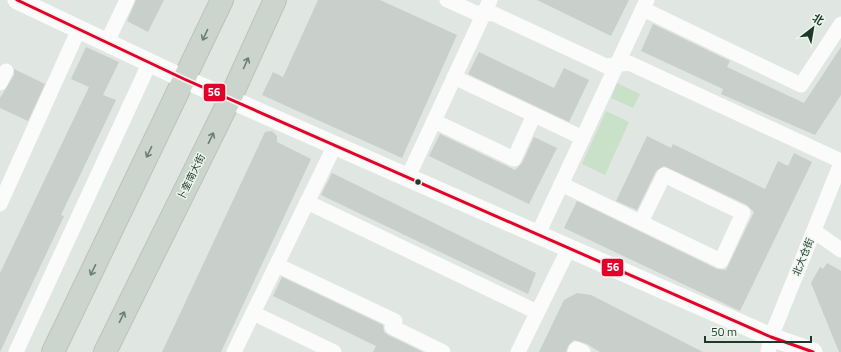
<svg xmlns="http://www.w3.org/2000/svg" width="841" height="352" font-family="'Titillium Web','Noto Sans SC',sans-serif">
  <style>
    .green { fill: #c9e1c8 }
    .building { fill: #c9cfca }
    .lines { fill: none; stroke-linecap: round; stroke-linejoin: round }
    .primary-casing { stroke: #bac3bd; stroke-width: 24 }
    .minor { stroke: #fafbfa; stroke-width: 15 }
    .tertiary { stroke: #fafbfa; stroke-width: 19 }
    .primary { stroke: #ccd4ce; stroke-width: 22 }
    .bus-1-casing { stroke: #edf6ee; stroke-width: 6 }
    .bus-1 { stroke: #e4002b; stroke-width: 3 }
    .oneway { stroke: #6c7f73 }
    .bus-dot { fill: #1e3928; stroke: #edf6ee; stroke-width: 1.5 }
    .labels { text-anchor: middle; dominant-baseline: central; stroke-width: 3; stroke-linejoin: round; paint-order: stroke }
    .street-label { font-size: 10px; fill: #1e3928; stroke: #edf6ee }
    .line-badge { stroke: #edf6ee; stroke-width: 1.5 }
    .badge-label { font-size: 11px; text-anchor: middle; font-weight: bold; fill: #fff }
  </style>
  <rect width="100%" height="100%" fill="#e0e6e1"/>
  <g class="green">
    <polygon points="617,83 640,94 633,108 611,98"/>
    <polygon points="606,111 629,122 605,175 582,164"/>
  </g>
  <g class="building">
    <polygon points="136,0 164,0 148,32 127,21"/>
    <polygon points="318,0 380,0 457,35 402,158 262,95 273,72 283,77"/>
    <polygon points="537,0 629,0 611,36"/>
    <polygon points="653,24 730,61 727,67 804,103 841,47 841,95 815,135 721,94 723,89 641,51"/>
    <polygon points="86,47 119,62 103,95 116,100 61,215 64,216 0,352 0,273 89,87 71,79"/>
    <polygon points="479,52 554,88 564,68 589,80 569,122 468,74"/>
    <polygon points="14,69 45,84 28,121 0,108 0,98 14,75"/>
    <polygon points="272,131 277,136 277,142 311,159 221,352 162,352 265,132"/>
    <polygon points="440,134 515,170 522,163 534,137 557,148 529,204 429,156"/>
    <polygon points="647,136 671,148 673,144 765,189 778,161 788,166 794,153 812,162 740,311 564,228 577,201 717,269 726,270 754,212 747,205 664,166 656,171 637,210 616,201"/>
    <polygon points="332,173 536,273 528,294 321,195"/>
    <polygon points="827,263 841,271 841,352 839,352 811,283 820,267 823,269"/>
    <polygon points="282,277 383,325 384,332 388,335 423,352 373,352 376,346 273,296"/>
    <polygon points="577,293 591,295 703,352 600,352 587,344 574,340 568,346 566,352 539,352 564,300"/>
  </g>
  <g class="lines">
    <defs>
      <g id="primary">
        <polyline points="53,352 222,0"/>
        <polyline points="105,352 230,99 275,0"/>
      </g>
    </defs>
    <use href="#primary" class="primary-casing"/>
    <g class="minor">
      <polyline points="447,0 476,13 494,14 606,66 629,63 841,161"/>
      <polyline points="643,9 801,85 841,24"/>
      <polyline points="107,42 127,0"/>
      <polyline points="454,77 583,138"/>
      <polyline points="0,83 6,71"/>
      <polyline points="434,121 514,159 534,115"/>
      <polyline points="408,177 490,0"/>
      <polyline points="561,184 721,261 743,213 664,175 641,222"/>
      <polyline points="307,202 537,312"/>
      <polyline points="0,204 79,29"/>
      <polyline points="814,231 841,250"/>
      <polyline points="538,234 647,0"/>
      <polyline points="279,266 395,321 392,327 443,352"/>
      <polyline points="253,313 334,352"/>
      <polyline points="16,352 150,62"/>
      <polyline points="234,352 335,145"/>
      <polyline points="518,352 569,248"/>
      <polyline points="575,352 576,349 583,352"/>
      <polyline points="768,352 771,337 841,163"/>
    </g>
    <polyline class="tertiary" points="17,0 184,79 771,337 813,352"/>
    <use href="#primary" class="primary"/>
    <defs>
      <polyline id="bus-1" points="17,0 184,79 771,337 813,352"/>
    </defs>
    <use href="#bus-1" class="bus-1-casing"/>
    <use href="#bus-1" class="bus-1"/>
  </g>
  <defs><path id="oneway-shaft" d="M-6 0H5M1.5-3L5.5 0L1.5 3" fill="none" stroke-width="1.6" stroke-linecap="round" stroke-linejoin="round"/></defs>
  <g class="oneway">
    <use href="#oneway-shaft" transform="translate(205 35) rotate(115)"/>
    <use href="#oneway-shaft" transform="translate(246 63) rotate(-66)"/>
    <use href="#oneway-shaft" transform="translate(211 138) rotate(-64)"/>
    <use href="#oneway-shaft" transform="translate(149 152) rotate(116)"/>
    <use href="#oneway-shaft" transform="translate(93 270) rotate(116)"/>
    <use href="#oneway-shaft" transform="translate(122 317) rotate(-64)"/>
  </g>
  <circle class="bus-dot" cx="418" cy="182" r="3.5"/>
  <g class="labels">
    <g class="street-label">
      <text transform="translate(191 177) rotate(-64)">卜奎南大街</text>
      <text transform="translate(803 257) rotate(-68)">北大仓街</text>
    </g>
  </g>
  <g class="line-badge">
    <rect x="203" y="83" width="23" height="19" rx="4" fill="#e4002b"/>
    <rect x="601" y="258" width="23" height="19" rx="4" fill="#e4002b"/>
  </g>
  <g class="badge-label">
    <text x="214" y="96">56</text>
    <text x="613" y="271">56</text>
  </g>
  <g transform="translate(813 28) rotate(31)" stroke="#edf6ee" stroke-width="3" paint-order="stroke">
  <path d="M0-3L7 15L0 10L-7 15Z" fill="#1e3928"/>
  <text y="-6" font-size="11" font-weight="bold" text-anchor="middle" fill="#1e3928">北</text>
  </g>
  <path d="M705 336v6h106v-6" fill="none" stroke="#1e3928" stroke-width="2"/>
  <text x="711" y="336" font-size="12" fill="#1e3928" stroke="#edf6ee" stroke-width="3" paint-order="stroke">50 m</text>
</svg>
